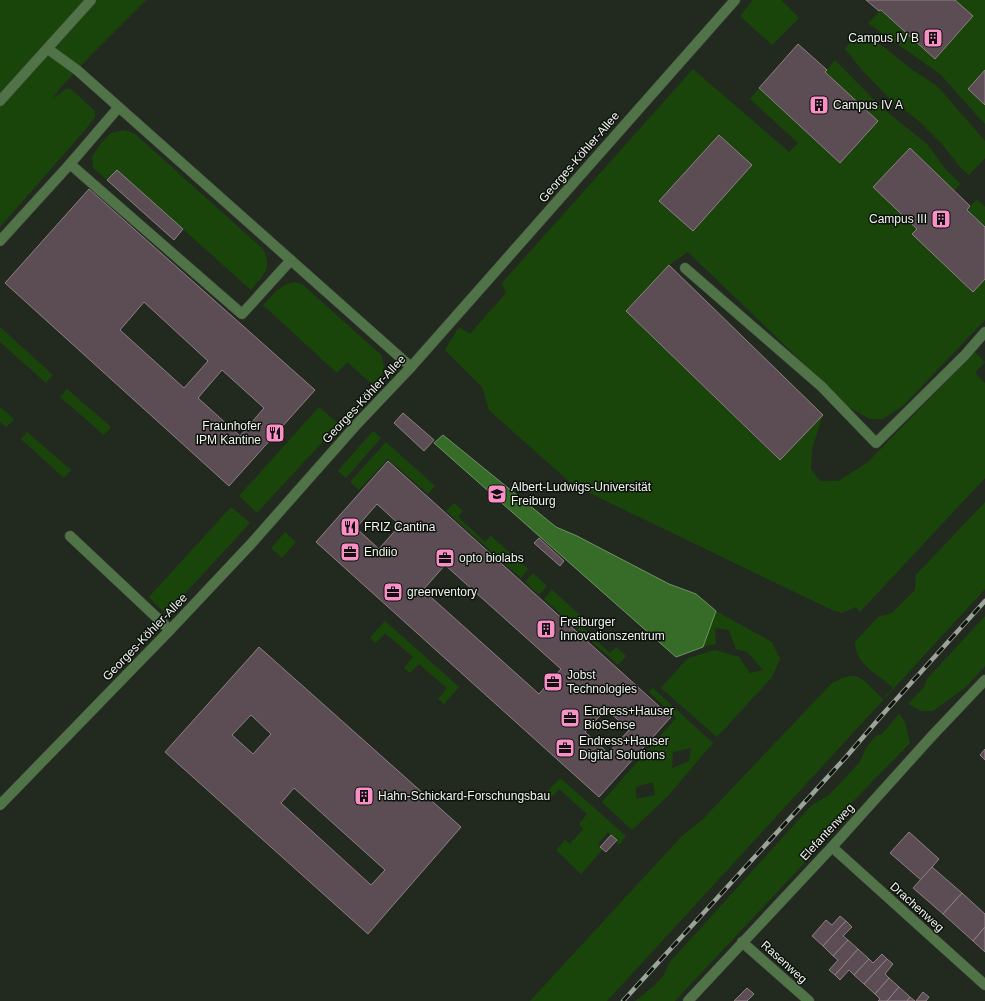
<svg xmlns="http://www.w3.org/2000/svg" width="985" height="1001" font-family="Helvetica,sans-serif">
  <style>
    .green { fill: #1a450a; fill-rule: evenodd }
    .water { fill: #376b28; stroke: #6e9463 }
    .building { fill: #5c4d54; stroke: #8f7f86; fill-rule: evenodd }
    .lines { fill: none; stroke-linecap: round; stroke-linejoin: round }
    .minor-casing { stroke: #3f463d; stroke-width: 11 }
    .minor { stroke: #507347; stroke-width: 10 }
    .rail-casing { stroke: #9ca39a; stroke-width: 4.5 }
    .rail { stroke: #0e120d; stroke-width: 3; stroke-dasharray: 9; stroke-linecap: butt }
    .labels { text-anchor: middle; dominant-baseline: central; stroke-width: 3; stroke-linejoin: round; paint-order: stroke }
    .poi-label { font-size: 12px; fill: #eff4ed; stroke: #0e120d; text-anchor: start }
    .street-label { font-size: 12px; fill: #eff4ed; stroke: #0e120d }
  </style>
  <rect width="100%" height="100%" fill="#222a20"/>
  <g class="green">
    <polygon points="0,0 146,0 91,55 61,87 53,98 66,89 71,89 95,111 95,117 85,130 0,227"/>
    <polygon points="753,0 781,0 799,18 772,45 740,16"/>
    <polygon points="955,0 985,0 985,70 968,89 985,105 985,124 940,74 868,23 881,10 935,59 973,16"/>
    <polygon points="860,32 885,48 911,69 937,86 985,141 985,158 969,175 962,169 941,143 920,122 887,96 863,71 845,49"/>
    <polygon points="835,60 881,107 927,144 947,171 961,184 954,191 910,148 873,187 917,229 913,233 973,291 985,279 985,320 903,406 883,419 870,419 850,408 688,252 669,265 626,311 779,460 823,415 812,449 811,469 820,481 838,481 867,463 975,352 985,362 975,373 985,383 985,478 860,612 856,607 842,613 832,610 573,485 489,410 482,387 445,350 459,327 470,334 506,293 502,283 693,69 789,152 798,143 750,99 759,88 840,163 878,121 825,72"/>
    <path d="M 123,130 L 134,133 L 263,249 C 273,269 263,275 251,290 L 117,170 L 107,180 L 93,168 L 92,157 L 101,143 L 111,133 Z"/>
    <polygon points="977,199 985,207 985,227 967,210"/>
    <path d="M 295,282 L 302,284 L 381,355 C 386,370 384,375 373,385 L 347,362 L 337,373 L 263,305 C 274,294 279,285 295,282 Z"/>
    <polygon points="0,327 53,375 46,383 0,342"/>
    <polygon points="67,389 111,427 104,435 60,397"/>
    <polygon points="0,407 14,419 6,427 0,422"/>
    <polygon points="319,407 339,424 257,513 239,496"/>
    <polygon points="373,431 381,438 346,478 338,471"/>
    <polygon points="27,432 71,470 64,478 21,439"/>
    <polygon points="386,442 435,486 428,494 388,459 359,490 350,482"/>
    <path d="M 985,502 L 985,589 L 607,1001 L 530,1001 L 681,837 L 704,818 L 831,684 C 859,667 862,680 883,699 L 893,688 C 879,674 855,665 855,642 L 878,617 L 892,613 L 915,590 L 916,575 Z"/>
    <polygon points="454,503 463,511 458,517 485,542 491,536 528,569 521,578 446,511"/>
    <polygon points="231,507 250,523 166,614 149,597"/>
    <polygon points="285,532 296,542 282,558 271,548"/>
    <polygon points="533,573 547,586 539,595 525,582"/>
    <polygon points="552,590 588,622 583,628 610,653 616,647 626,656 618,665 544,599"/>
    <polygon points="716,611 772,642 780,659 772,677 717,737 661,688 688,658 715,650 739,657 750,673 763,670 747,652 736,649 729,630 715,628 716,644 703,647"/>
    <polygon points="985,616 985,666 966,687 933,711 921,711 908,704 924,687 927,679"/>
    <polygon points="385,621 459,687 444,704 438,699 447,688 419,664 410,673 404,668 413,657 385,633 376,643 370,638"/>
    <path d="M 653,688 L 713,743 L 668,796 L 632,830 L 602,802 L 676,718 L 649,692 ZM 691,748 L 689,761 L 672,768 L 673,752 ZM 653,782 L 655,795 L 636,799 L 636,787 Z"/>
    <polygon points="899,714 905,722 910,743 829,826 826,840 675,1001 635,1001 654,986 664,975 669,963 812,805 829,795 859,763 867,746 877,735 882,734"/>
    <polygon points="560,778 626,836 619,845 608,832 598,844 603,849 581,874 556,850 565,840 570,844 583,829 579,824 587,814 559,789 551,798 546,793"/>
  </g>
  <polygon class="water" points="443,435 556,527 577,536 669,584 696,594 716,611 703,647 676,657 434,443"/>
  <g class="building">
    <polygon points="866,0 955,0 973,16 935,59 881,10 879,11"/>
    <polygon points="798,44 827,70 825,72 878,121 840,163 759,88"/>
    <polygon points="985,70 985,105 968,89"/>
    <polygon points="719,135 752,165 693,231 659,201"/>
    <polygon points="910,148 970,206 967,210 985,227 985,279 973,292 912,234 917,229 873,187"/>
    <polygon points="117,170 183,229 174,240 107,180"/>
    <path d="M 89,189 L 315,390 L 229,486 L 5,283 ZM 144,302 L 208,361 L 184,388 L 120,330 ZM 222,370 L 264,408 L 240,436 L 198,398 Z"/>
    <polygon points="669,265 823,415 780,460 626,311"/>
    <polygon points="403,413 434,440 424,451 394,423"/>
    <path d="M 388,461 L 671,717 L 599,797 L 316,542 ZM 377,504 L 400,525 L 379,549 L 356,528 ZM 445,565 L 561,669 L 539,694 L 423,590 ZM 606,709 L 629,730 L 608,753 L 585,732 Z"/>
    <polygon points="539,538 564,561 560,566 534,543"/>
    <path d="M 259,647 L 461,827 L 368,934 L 165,752 ZM 251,715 L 271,734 L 253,754 L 232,735 ZM 294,788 L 385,870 L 371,885 L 281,803 Z"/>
    <polygon points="985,749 985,760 980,755"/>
    <polygon points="909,832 939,859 921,880 890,853"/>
    <polygon points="611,835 617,840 606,852 600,847"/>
    <polygon points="932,867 962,893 943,914 913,888"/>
    <polygon points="962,893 985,914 985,927 973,941 943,914"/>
    <polygon points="840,916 846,921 823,946 812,936 826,920 832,925"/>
    <polygon points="846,921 852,927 843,936 848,940 833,956 823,946"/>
    <polygon points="985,927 985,952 973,941"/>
    <polygon points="848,940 858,949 835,975 829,970 838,960 833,956"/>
    <polygon points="858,949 869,959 854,975 849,970 840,980 835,975"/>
    <polygon points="882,954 887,959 864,984 854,975 869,959 873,963"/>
    <polygon points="887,959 893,964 885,974 889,978 875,994 864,984"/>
    <polygon points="889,978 899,987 887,1001 878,1001 880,999 875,994"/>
    <polygon points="899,987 910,997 907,1001 887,1001"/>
    <polygon points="747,988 754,994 747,1001 734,1001"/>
    <polygon points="923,992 929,997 926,1001 916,1001"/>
    <polygon points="910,997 915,1001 907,1001"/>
  </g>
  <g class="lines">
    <defs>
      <g id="minor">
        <polyline points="48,49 77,70 411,367"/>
        <polyline points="0,101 91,0"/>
        <polyline points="70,164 242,314 291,260"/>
        <polyline points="0,241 70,164 118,108"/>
        <polyline points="685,268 821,386 876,443 965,355 985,332"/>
        <polyline points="70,536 170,630"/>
        <polyline points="0,805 170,630 250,545 357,424 411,367 735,0"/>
        <polyline points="832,847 985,985"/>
        <polyline points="742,942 809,1001"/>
        <polyline points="688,1001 832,847 931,737 985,680"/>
      </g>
    </defs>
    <use href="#minor" class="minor-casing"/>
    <use href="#minor" class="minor"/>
    <defs>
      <polyline id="rail" points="623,1001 846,757 883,714 985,601"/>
    </defs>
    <use href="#rail" class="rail-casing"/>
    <use href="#rail" class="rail"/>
  </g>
  <defs>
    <symbol id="building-square" viewBox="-11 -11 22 22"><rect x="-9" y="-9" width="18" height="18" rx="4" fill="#fa8fc8" stroke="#0e120d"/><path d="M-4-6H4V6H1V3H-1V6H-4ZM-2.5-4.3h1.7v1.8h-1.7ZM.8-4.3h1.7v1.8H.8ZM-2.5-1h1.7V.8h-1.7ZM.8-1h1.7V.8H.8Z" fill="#111"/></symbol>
    <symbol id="restaurant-square" viewBox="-11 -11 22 22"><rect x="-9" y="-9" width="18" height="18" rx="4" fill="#fa8fc8" stroke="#0e120d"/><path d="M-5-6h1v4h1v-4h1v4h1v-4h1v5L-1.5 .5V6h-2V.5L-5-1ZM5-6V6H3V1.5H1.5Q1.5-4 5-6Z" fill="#111"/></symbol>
    <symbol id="university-square" viewBox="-11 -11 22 22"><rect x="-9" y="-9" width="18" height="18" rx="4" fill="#fa8fc8" stroke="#0e120d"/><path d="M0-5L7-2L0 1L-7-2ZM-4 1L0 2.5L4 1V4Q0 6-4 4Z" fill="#111"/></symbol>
    <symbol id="office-square" viewBox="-11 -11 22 22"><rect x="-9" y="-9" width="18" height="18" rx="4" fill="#fa8fc8" stroke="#0e120d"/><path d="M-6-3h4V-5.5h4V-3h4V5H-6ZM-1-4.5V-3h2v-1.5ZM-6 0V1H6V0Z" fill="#111"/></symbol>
  </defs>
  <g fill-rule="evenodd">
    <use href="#building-square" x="922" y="27" width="22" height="22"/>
    <use href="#building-square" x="808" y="94" width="22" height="22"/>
    <use href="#building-square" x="930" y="208" width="22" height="22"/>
    <use href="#restaurant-square" x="264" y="422" width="22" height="22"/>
    <use href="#university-square" x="486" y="483" width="22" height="22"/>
    <use href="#restaurant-square" x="339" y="516" width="22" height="22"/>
    <use href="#office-square" x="339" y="541" width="22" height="22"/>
    <use href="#office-square" x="434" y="547" width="22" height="22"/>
    <use href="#office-square" x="382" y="581" width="22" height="22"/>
    <use href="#building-square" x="535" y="618" width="22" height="22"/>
    <use href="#office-square" x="542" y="671" width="22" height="22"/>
    <use href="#office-square" x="559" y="707" width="22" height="22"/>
    <use href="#office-square" x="554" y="737" width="22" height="22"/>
    <use href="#building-square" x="353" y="785" width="22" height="22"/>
  </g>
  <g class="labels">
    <g class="poi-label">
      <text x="919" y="38" text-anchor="end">Campus IV B</text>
      <text x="833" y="105">Campus IV A</text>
      <text x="927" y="219" text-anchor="end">Campus III</text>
      <text x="261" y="426" text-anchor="end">Fraunhofer<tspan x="261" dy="14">IPM Kantine</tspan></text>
      <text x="511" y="487">Albert-Ludwigs-Universität<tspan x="511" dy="14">Freiburg</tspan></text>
      <text x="364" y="527">FRIZ Cantina</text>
      <text x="364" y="552">Endiio</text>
      <text x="459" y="558">opto biolabs</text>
      <text x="407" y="592">greenventory</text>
      <text x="560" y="622">Freiburger<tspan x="560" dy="14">Innovationszentrum</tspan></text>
      <text x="567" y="675">Jobst<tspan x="567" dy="14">Technologies</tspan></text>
      <text x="584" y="711">Endress+Hauser<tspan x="584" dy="14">BioSense</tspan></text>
      <text x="579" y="741">Endress+Hauser<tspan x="579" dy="14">Digital Solutions</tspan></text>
      <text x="378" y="796">Hahn-Schickard-Forschungsbau</text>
    </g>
    <g class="street-label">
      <text transform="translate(579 157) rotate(-49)">Georges-Köhler-Allee</text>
      <text transform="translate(364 399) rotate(-47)">Georges-Köhler-Allee</text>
      <text transform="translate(145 637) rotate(-46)">Georges-Köhler-Allee</text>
      <text transform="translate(827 832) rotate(-47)">Elefantenweg</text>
      <text transform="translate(917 907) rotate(42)">Drachenweg</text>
      <text transform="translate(784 962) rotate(42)">Rasenweg</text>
    </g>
  </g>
</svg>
